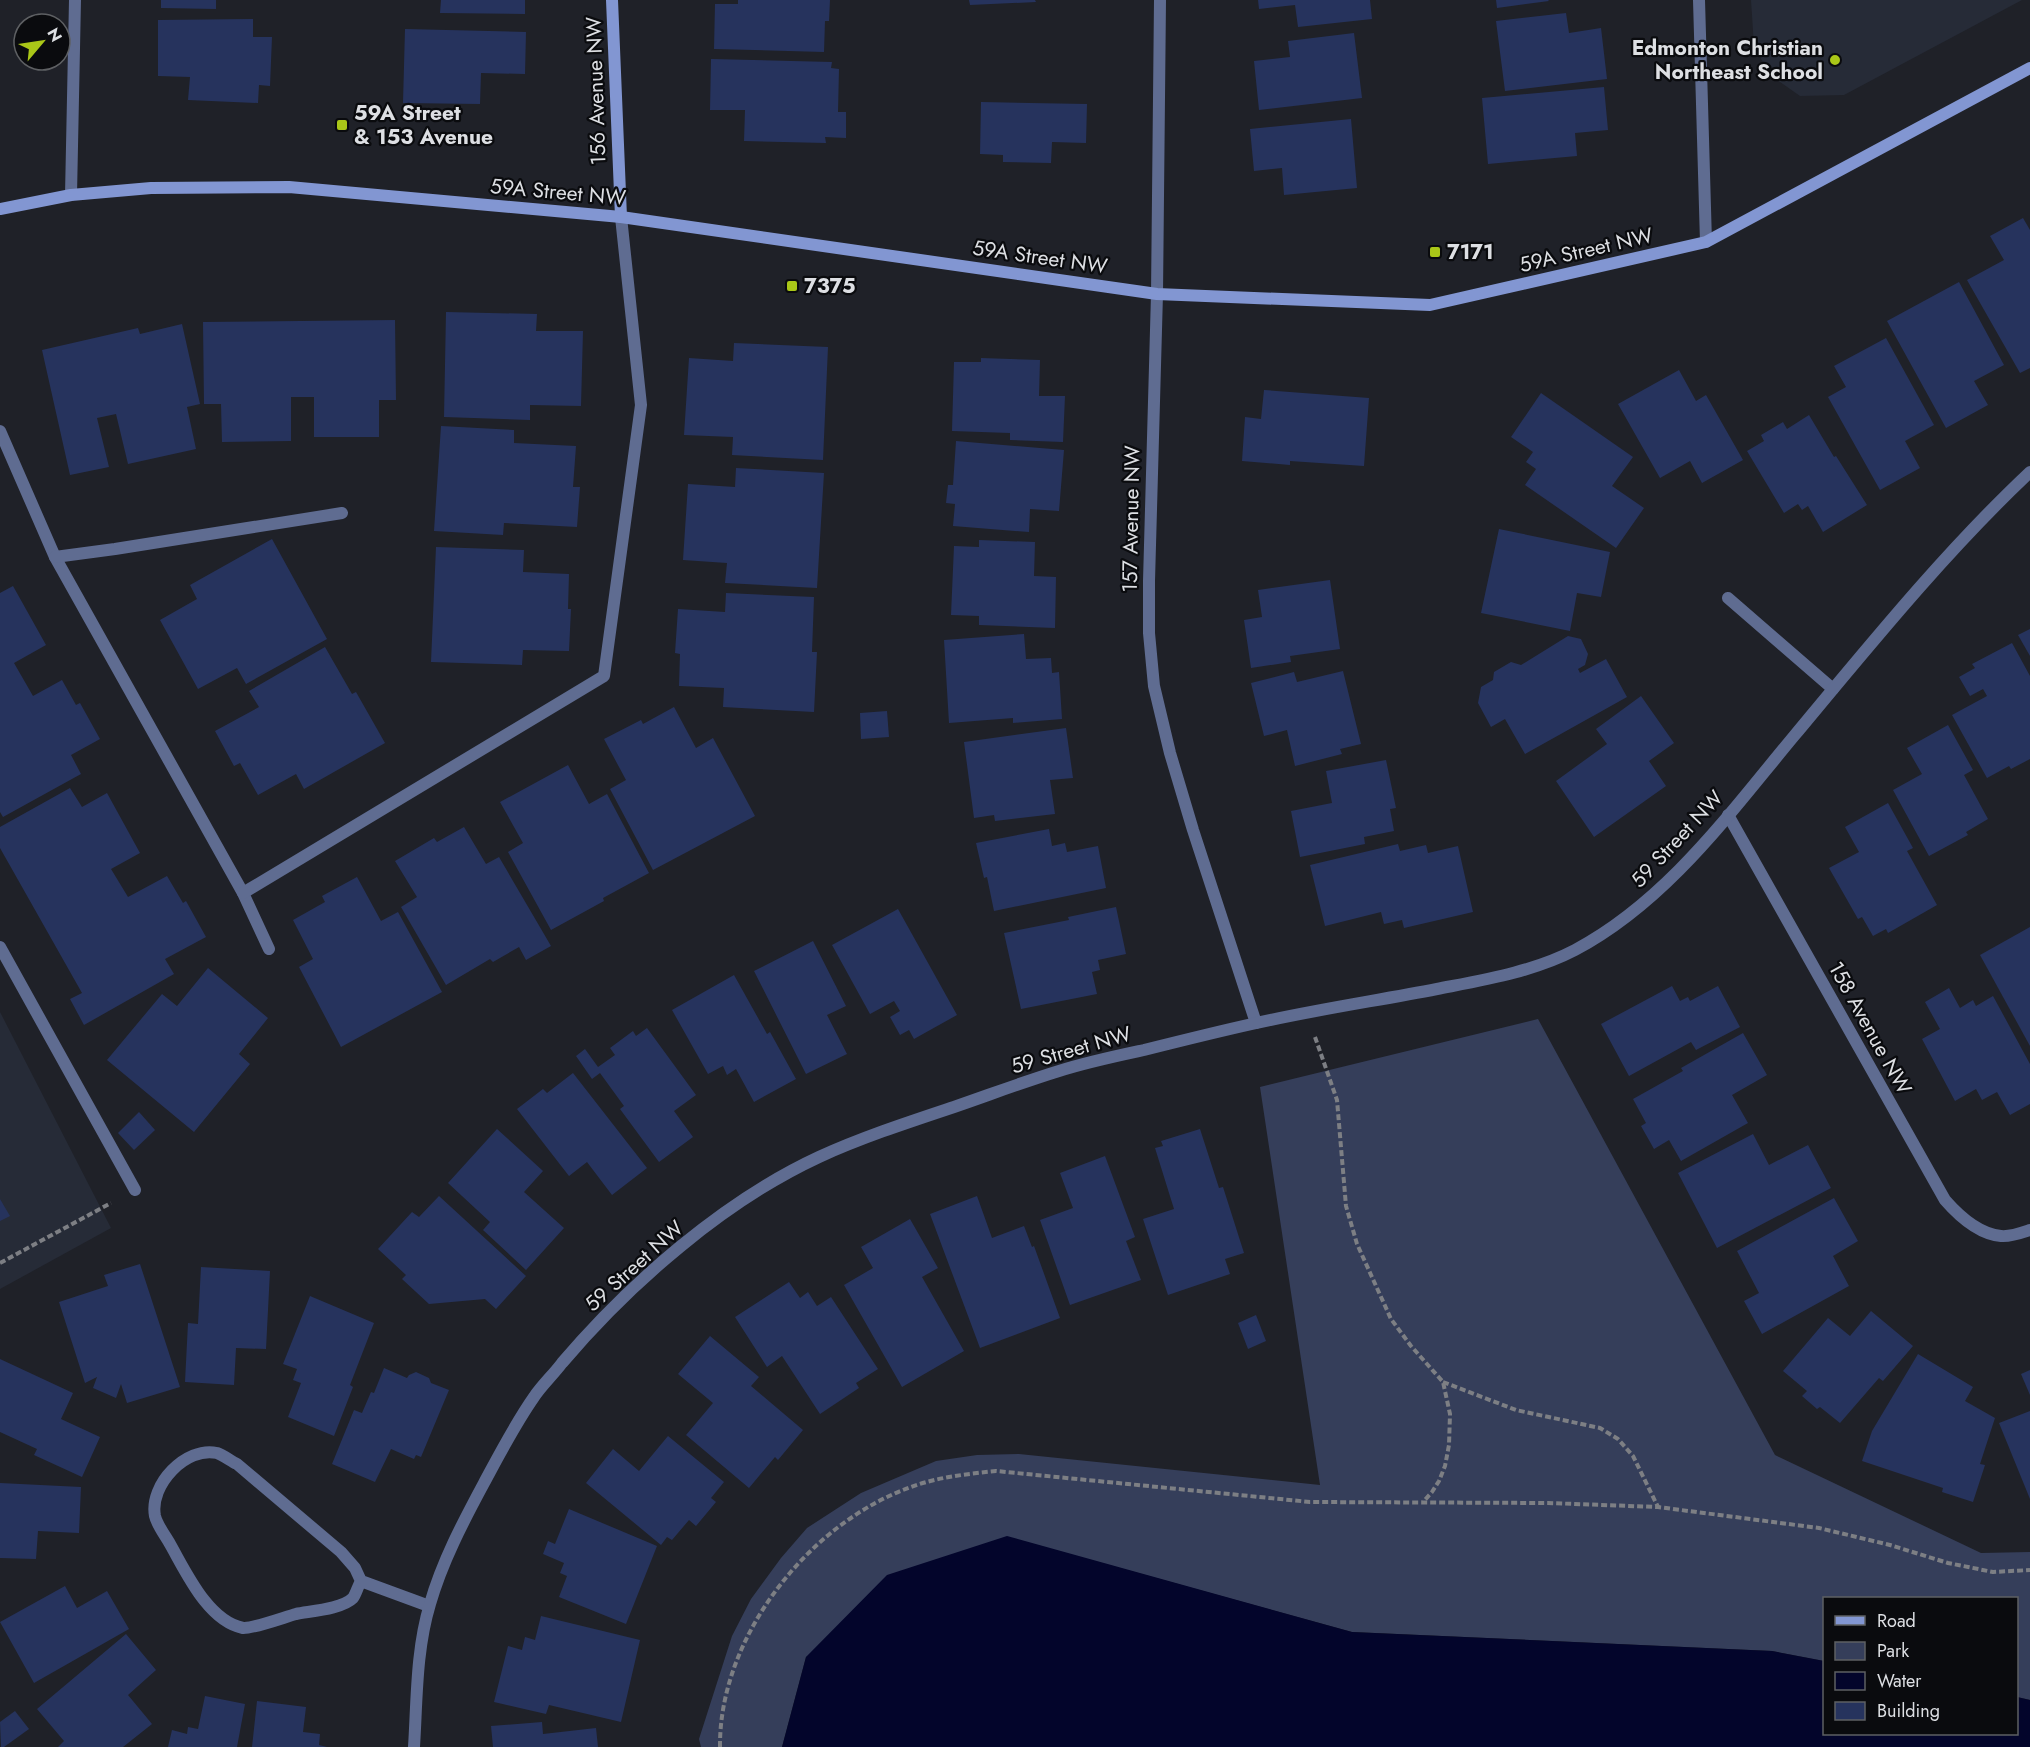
<svg xmlns="http://www.w3.org/2000/svg" width="2030" height="1747" font-family="Jost,sans-serif">
  <style>
    .built { fill: #262b37 }
    .green { fill: #353e5a }
    .water { fill: #03052b }
    .building { fill: #26335d }
    .lines { fill: none; stroke-linecap: round; stroke-linejoin: round }
    .path { stroke: #7d7f84; stroke-width: 4; stroke-dasharray: 6 3; stroke-linecap: butt }
    .lane { stroke: #5f6c91; stroke-width: 12 }
    .street { stroke: #5f6c91; stroke-width: 12 }
    .secondary { stroke: #8296d2; stroke-width: 12 }
    .poi-dot { fill: #aac718; stroke: #0a0b0e; stroke-width: 2 }
    .labels { text-anchor: middle; dominant-baseline: central; stroke-width: 4.5; stroke-linejoin: round; paint-order: stroke }
    .poi-label { font-size: 21px; font-weight: bold; fill: #dddfe3; stroke: #0a0b0e; text-anchor: start }
    .street-label { font-size: 21px; fill: #dddfe3; stroke: #0a0b0e }
  </style>
  <rect width="100%" height="100%" fill="#1f2128"/>
  <g class="built">
    <polygon points="1751,0 2022,0 1844,95 1800,96 1770,75 1754,46"/>
    <polygon points="0,1012 111,1228 0,1289"/>
  </g>
  <polygon class="green" points="1538,1019 1775,1455 1981,1553 2030,1552 2030,1700 2017,1697 2016,1598 1824,1598 1824,1661 1772,1651 1352,1632 1007,1537 806,1657 782,1747 701,1747 699,1739 732,1636 751,1599 781,1558 807,1528 861,1493 936,1461 977,1455 1019,1454 1320,1485 1260,1087"/>
  <polygon class="water" points="1007,1536 1352,1632 1772,1651 1824,1661 1824,1734 2016,1734 2017,1697 2030,1700 2030,1747 782,1747 806,1657 887,1575"/>
  <g class="building">
    <polygon points="161,0 216,0 216,9 161,8"/>
    <polygon points="441,0 525,0 525,14 440,13"/>
    <polygon points="738,0 830,0 829,21 825,21 824,52 714,49 715,4 738,4"/>
    <polygon points="969,0 1035,0 1036,2 970,5"/>
    <polygon points="1258,0 1370,0 1372,19 1298,27 1295,5 1259,9"/>
    <polygon points="1496,0 1548,0 1549,1 1497,8"/>
    <polygon points="1566,13 1569,33 1601,28 1607,79 1505,91 1496,21"/>
    <polygon points="253,19 253,37 272,37 270,86 259,85 258,103 188,100 190,77 158,76 158,20"/>
    <polygon points="405,29 526,32 525,74 481,73 480,104 403,103"/>
    <polygon points="1354,33 1362,98 1259,110 1254,61 1290,57 1288,41"/>
    <polygon points="711,59 832,62 831,68 839,69 838,112 846,112 846,138 825,137 826,143 744,141 745,110 710,110"/>
    <polygon points="1604,87 1608,130 1575,133 1577,156 1488,164 1482,98"/>
    <polygon points="981,102 1087,104 1086,143 1052,142 1051,163 1003,162 1003,155 980,154"/>
    <polygon points="1351,119 1357,188 1284,195 1282,168 1254,171 1250,129"/>
    <polygon points="2023,218 2030,230 2030,368 2020,373 1967,280 2004,260 1990,236"/>
    <polygon points="1959,282 2004,365 1974,381 1988,405 1946,428 1887,321"/>
    <polygon points="446,312 537,314 536,331 583,331 581,406 530,405 530,420 444,417"/>
    <polygon points="395,320 396,400 379,400 379,437 314,437 314,397 291,397 291,441 222,442 221,404 204,404 203,322"/>
    <polygon points="182,324 200,404 187,407 196,449 128,464 116,414 97,418 109,467 70,475 42,350 138,328 140,334"/>
    <polygon points="1886,338 1934,425 1905,441 1920,468 1880,490 1828,397 1846,387 1834,366"/>
    <polygon points="734,343 828,347 823,460 732,455 733,437 684,435 689,358 733,361"/>
    <polygon points="981,358 1040,360 1039,396 1065,396 1063,442 1010,440 1010,433 952,431 954,362 981,362"/>
    <polygon points="1679,370 1696,401 1706,395 1743,460 1702,483 1690,461 1660,478 1618,404"/>
    <polygon points="1264,390 1369,398 1364,466 1290,461 1290,465 1242,461 1245,417 1261,419"/>
    <polygon points="1541,393 1633,457 1612,486 1644,508 1616,548 1525,485 1536,469 1526,462 1533,452 1511,437"/>
    <polygon points="1809,415 1834,457 1836,456 1867,505 1823,532 1808,506 1802,510 1798,504 1784,513 1747,451 1764,441 1761,435 1783,422 1787,429"/>
    <polygon points="441,426 514,430 514,443 576,446 573,487 580,487 577,527 504,523 503,535 434,531"/>
    <polygon points="956,441 1064,450 1059,511 1030,509 1029,532 953,526 955,504 946,503 948,485 953,485"/>
    <polygon points="736,468 824,473 817,588 725,583 727,563 683,560 688,484 735,487"/>
    <polygon points="1499,529 1610,552 1601,597 1577,593 1570,631 1481,613"/>
    <polygon points="272,539 327,639 246,684 237,668 198,689 160,620 197,599 190,585"/>
    <polygon points="979,540 1035,542 1034,576 1056,577 1055,628 979,625 979,616 951,615 954,546 979,547"/>
    <polygon points="436,547 524,550 523,572 569,574 568,609 571,609 569,651 523,650 522,665 431,662"/>
    <polygon points="1330,580 1340,649 1290,656 1291,662 1251,668 1244,620 1262,617 1258,590"/>
    <polygon points="13,586 46,645 14,663 33,696 62,680 76,705 80,703 100,739 71,755 81,774 3,817 0,812 0,593"/>
    <polygon points="726,593 814,597 812,652 817,652 814,712 723,707 724,688 679,686 680,654 675,653 678,609 725,612"/>
    <polygon points="2030,629 2030,656 2018,635"/>
    <polygon points="1024,634 1026,659 1051,658 1052,673 1059,672 1062,719 1013,723 1013,718 949,723 944,640"/>
    <polygon points="1568,636 1581,639 1588,654 1585,665 1578,669 1580,673 1606,659 1627,697 1525,754 1505,719 1491,727 1478,703 1481,687 1493,680 1494,672 1511,662 1521,665"/>
    <polygon points="2012,643 2030,676 2030,759 2011,769 2009,766 1987,778 1952,715 1987,696 1983,689 1970,696 1959,677 1975,668 1972,664"/>
    <polygon points="325,647 352,694 356,692 385,743 304,789 296,774 258,795 240,763 234,766 215,731 259,707 249,691"/>
    <polygon points="1343,671 1361,744 1340,749 1342,754 1295,766 1287,730 1264,736 1251,683 1294,672 1297,682"/>
    <polygon points="1641,696 1674,743 1649,761 1666,786 1594,837 1556,781 1607,744 1596,729"/>
    <polygon points="674,707 696,748 713,738 755,816 653,870 610,789 626,780 604,739 641,720 643,724"/>
    <polygon points="887,711 889,737 861,739 860,713"/>
    <polygon points="1948,725 1973,770 1964,775 1988,819 1966,832 1968,835 1929,856 1893,790 1922,774 1907,748"/>
    <polygon points="1066,728 1073,778 1050,780 1055,814 995,821 994,815 974,818 964,742"/>
    <polygon points="1386,760 1396,808 1390,809 1394,831 1364,837 1365,844 1300,857 1291,811 1332,803 1326,771"/>
    <polygon points="568,765 589,804 607,794 649,873 603,898 604,901 551,930 508,852 523,843 500,802"/>
    <polygon points="70,788 82,807 107,793 140,853 111,869 128,897 167,876 183,903 186,901 206,937 165,959 174,974 84,1025 70,999 82,993 0,848 0,827"/>
    <polygon points="1888,803 1913,848 1907,851 1937,905 1888,933 1886,929 1873,936 1862,917 1858,919 1829,868 1859,852 1845,827"/>
    <polygon points="464,827 486,864 499,857 551,946 526,960 519,947 493,962 490,959 446,985 401,907 417,897 395,861 434,838 437,842"/>
    <polygon points="1049,829 1052,846 1065,843 1067,852 1098,846 1106,888 994,911 987,877 984,878 976,843"/>
    <polygon points="1398,844 1400,851 1426,845 1428,853 1458,846 1473,912 1404,928 1402,920 1384,924 1381,912 1325,926 1310,865"/>
    <polygon points="357,877 381,921 398,912 442,992 341,1047 299,967 313,959 293,920 325,902 322,896"/>
    <polygon points="1116,907 1126,954 1098,960 1100,970 1092,972 1097,994 1021,1009 1004,933 1069,920 1068,917"/>
    <polygon points="898,909 957,1015 914,1039 909,1030 900,1035 890,1017 900,1011 894,1001 870,1014 832,945"/>
    <polygon points="2030,927 2030,1046 1980,955"/>
    <polygon points="813,941 846,1006 827,1015 847,1054 806,1074 754,971"/>
    <polygon points="208,968 268,1018 239,1054 250,1064 194,1132 107,1060 162,994 177,1006"/>
    <polygon points="734,975 767,1034 770,1032 796,1079 754,1102 736,1069 727,1075 723,1066 708,1074 672,1010"/>
    <polygon points="1672,986 1680,1001 1688,997 1690,1001 1718,986 1740,1027 1696,1050 1691,1042 1629,1076 1601,1024"/>
    <polygon points="1949,988 1960,1008 1973,1000 1976,1006 1993,996 2030,1064 2030,1104 2010,1115 1997,1092 1982,1100 1976,1089 1955,1101 1922,1039 1940,1029 1925,1002"/>
    <polygon points="647,1028 696,1095 674,1111 693,1137 659,1162 620,1109 624,1106 600,1073 592,1079 576,1056 585,1049 598,1067 615,1055 610,1048 633,1031 636,1036"/>
    <polygon points="1743,1033 1767,1075 1732,1095 1748,1123 1681,1161 1669,1140 1654,1149 1641,1126 1646,1123 1633,1099 1683,1071 1681,1068"/>
    <polygon points="573,1073 647,1168 612,1195 587,1162 569,1176 517,1109 543,1089 547,1093"/>
    <polygon points="139,1112 155,1130 134,1150 118,1133"/>
    <polygon points="497,1129 543,1171 524,1192 564,1228 526,1270 483,1230 490,1222 448,1183"/>
    <polygon points="1200,1129 1219,1188 1223,1187 1244,1253 1225,1259 1230,1274 1168,1295 1143,1219 1174,1209 1155,1148 1163,1146 1161,1141"/>
    <polygon points="1753,1134 1769,1165 1808,1145 1831,1188 1717,1248 1678,1173"/>
    <polygon points="1105,1156 1135,1237 1126,1241 1141,1280 1070,1305 1040,1220 1073,1208 1060,1173"/>
    <polygon points="439,1196 526,1276 496,1309 485,1299 429,1304 402,1279 406,1275 378,1249 412,1212 419,1217"/>
    <polygon points="977,1196 992,1238 1024,1226 1032,1247 1034,1246 1060,1318 980,1348 930,1214"/>
    <polygon points="1834,1198 1858,1241 1833,1256 1849,1286 1762,1334 1744,1301 1759,1293 1737,1251"/>
    <polygon points="0,1199 10,1216 0,1221"/>
    <polygon points="910,1219 938,1268 922,1277 964,1351 902,1387 844,1285 873,1268 861,1247"/>
    <polygon points="140,1264 180,1387 127,1403 121,1384 116,1398 93,1388 97,1377 85,1383 59,1302 108,1286 104,1275"/>
    <polygon points="201,1267 270,1271 266,1349 236,1348 234,1385 185,1382 188,1323 198,1324"/>
    <polygon points="789,1282 800,1298 808,1292 817,1306 831,1297 878,1369 856,1383 859,1388 820,1414 782,1356 767,1367 735,1317"/>
    <polygon points="310,1296 374,1323 350,1385 353,1387 334,1436 288,1417 301,1383 293,1380 297,1369 283,1364"/>
    <polygon points="1871,1311 1913,1346 1883,1381 1879,1378 1840,1423 1820,1407 1817,1409 1802,1396 1807,1391 1783,1371 1828,1318 1850,1336"/>
    <polygon points="1256,1315 1266,1341 1248,1349 1238,1323"/>
    <polygon points="710,1336 759,1377 751,1386 803,1430 778,1460 775,1457 749,1488 686,1435 713,1403 678,1374"/>
    <polygon points="1918,1354 1973,1387 1965,1401 1995,1418 1980,1464 1985,1465 1973,1502 1942,1492 1943,1488 1862,1461 1872,1431"/>
    <polygon points="0,1359 73,1393 61,1419 100,1437 82,1477 34,1455 37,1449 0,1432"/>
    <polygon points="384,1368 407,1378 409,1375 416,1372 429,1378 431,1383 449,1390 421,1457 416,1455 414,1459 391,1449 375,1482 332,1464 354,1410 362,1413 371,1392 374,1393"/>
    <polygon points="2030,1370 2030,1395 2021,1374"/>
    <polygon points="2030,1411 2030,1499 1999,1423"/>
    <polygon points="668,1436 724,1482 711,1498 716,1502 696,1526 689,1520 672,1540 667,1537 661,1545 586,1483 613,1449 639,1471"/>
    <polygon points="0,1483 81,1487 79,1533 38,1531 36,1559 0,1558"/>
    <polygon points="569,1509 657,1546 626,1624 559,1597 567,1576 560,1573 564,1563 543,1554 548,1541 555,1544"/>
    <polygon points="65,1586 77,1608 107,1591 129,1629 34,1683 0,1622"/>
    <polygon points="541,1616 640,1640 621,1722 549,1705 546,1714 494,1702 508,1646 522,1650 525,1637 535,1640"/>
    <polygon points="126,1634 156,1670 128,1695 152,1724 123,1747 58,1747 64,1741 37,1709"/>
    <polygon points="205,1696 245,1704 237,1747 168,1747 172,1730 187,1734 188,1727 198,1729"/>
    <polygon points="257,1701 306,1707 303,1732 320,1734 319,1745 327,1747 252,1747"/>
    <polygon points="15,1711 29,1729 4,1747 1,1747 0,1722"/>
    <polygon points="542,1722 543,1734 596,1728 598,1747 493,1747 491,1726"/>
  </g>
  <g class="lines">
    <g class="path">
      <polyline points="1315,1037 1337,1100 1346,1206 1357,1244 1391,1319 1411,1346 1443,1382 1450,1414 1449,1445 1445,1466 1439,1481 1432,1492 1423,1502"/>
      <polyline points="0,1263 111,1203"/>
      <polyline points="1443,1382 1516,1410 1600,1428 1618,1439 1633,1456 1658,1507"/>
      <path d="M 720,1747 C 719,1637 809,1523 911,1487 C 938,1477 967,1474 996,1471 L 1310,1502 L 1548,1503 L 1658,1507 L 1819,1528 L 1890,1545 L 1948,1563 L 1993,1572 L 2030,1570"/>
    </g>
    <g class="lane">
      <polyline points="0,431 55,557 243,893 269,949"/>
      <polyline points="55,557 115,549 342,513"/>
      <polyline points="243,893 604,676 641,405 621,217"/>
      <polyline points="0,947 135,1190"/>
    </g>
    <g class="street">
      <polyline points="1160,0 1157,294 1149,581 1149,633 1154,686 1170,753 1193,830 1256,1023"/>
      <polyline points="1699,0 1706,242"/>
      <polyline points="71,195 75,0"/>
      <polyline points="1728,598 1833,689"/>
      <path d="M 1728,815 L 1945,1200 C 1959,1216 1978,1234 2001,1236 C 2010,1237 2021,1233 2030,1230"/>
      <path d="M 361,1581 C 358,1586 356,1594 353,1598 C 342,1609 311,1611 296,1614 C 285,1617 252,1629 243,1628 C 208,1621 186,1572 170,1544 C 165,1535 157,1525 155,1516 C 149,1485 186,1446 217,1453 C 223,1455 231,1461 237,1464 L 341,1552 L 355,1568 L 361,1581 L 429,1606"/>
      <path d="M 414,1747 C 417,1700 416,1650 430,1604 C 442,1562 463,1522 484,1483 C 499,1455 515,1424 534,1397 C 542,1385 553,1375 562,1363 C 630,1283 724,1201 819,1157 C 863,1137 909,1122 954,1107 C 989,1095 1023,1082 1059,1071 C 1087,1062 1116,1056 1144,1050 C 1180,1041 1216,1032 1252,1024 C 1313,1010 1375,1001 1437,989 C 1483,980 1533,972 1575,950 C 1667,901 1729,814 1794,736 C 1869,646 1945,552 2030,472"/>
    </g>
    <g class="secondary">
      <polyline points="612,0 621,217"/>
      <polyline points="0,209 71,195 151,188 289,187 621,217 1157,294 1430,305 1706,242 2030,68"/>
    </g>
  </g>
  <g class="poi-dot">
    <circle cx="1835" cy="60" r="6"/>
    <rect x="336" y="119" width="12" height="12" rx="3"/>
    <rect x="1429" y="246" width="12" height="12" rx="3"/>
    <rect x="786" y="280" width="12" height="12" rx="3"/>
  </g>
  <g class="labels">
    <g class="poi-label">
      <text x="1823" y="48" text-anchor="end">Edmonton Christian<tspan x="1823" dy="24">Northeast School</tspan></text>
      <text x="354" y="113">59A Street<tspan x="354" dy="24">&amp; 153 Avenue</tspan></text>
      <text x="1447" y="252">7171</text>
      <text x="804" y="286">7375</text>
    </g>
    <g class="street-label">
      <text transform="translate(596 91) rotate(-92)">156 Avenue NW</text>
      <text transform="translate(558 192) rotate(5)">59A Street NW</text>
      <text transform="translate(1586 250) rotate(-13)">59A Street NW</text>
      <text transform="translate(1040 257) rotate(8)">59A Street NW</text>
      <text transform="translate(1131 519) rotate(-89)">157 Avenue NW</text>
      <text transform="translate(1677 839) rotate(-47)">59 Street NW</text>
      <text transform="translate(1870 1028) rotate(61)">158 Avenue NW</text>
      <text transform="translate(1071 1050) rotate(-16)">59 Street NW</text>
      <text transform="translate(634 1266) rotate(-42)">59 Street NW</text>
    </g>
  </g>
  <rect x="1823" y="1597" width="195" height="138" fill="#0a0b0e" stroke="#5e6063" stroke-width="1.5"/>
  <rect x="1835" y="1616" width="30" height="9" fill="#8296d2" stroke="#5e6063" stroke-width="1.5"/>
  <text x="1877" y="1627" font-size="18" fill="#dddfe3">Road</text>
  <rect x="1835" y="1642" width="30" height="18" fill="#353e5a" stroke="#5e6063" stroke-width="1.5"/>
  <text x="1877" y="1657" font-size="18" fill="#dddfe3">Park</text>
  <rect x="1835" y="1672" width="30" height="18" fill="#03052b" stroke="#5e6063" stroke-width="1.5"/>
  <text x="1877" y="1687" font-size="18" fill="#dddfe3">Water</text>
  <rect x="1835" y="1702" width="30" height="18" fill="#26335d" stroke="#5e6063" stroke-width="1.5"/>
  <text x="1877" y="1717" font-size="18" fill="#dddfe3">Building</text>
  <g transform="translate(42 42) rotate(61)"><circle r="28" fill="#0a0b0e" stroke="#5e6063" stroke-width="1.5"/>
  <path d="M0-4.5L10 22L0 15L-10 22Z" fill="#aac718"/>
  <text y="-9" font-size="16" font-weight="bold" text-anchor="middle" fill="#dddfe3">N</text>
  </g>
</svg>
